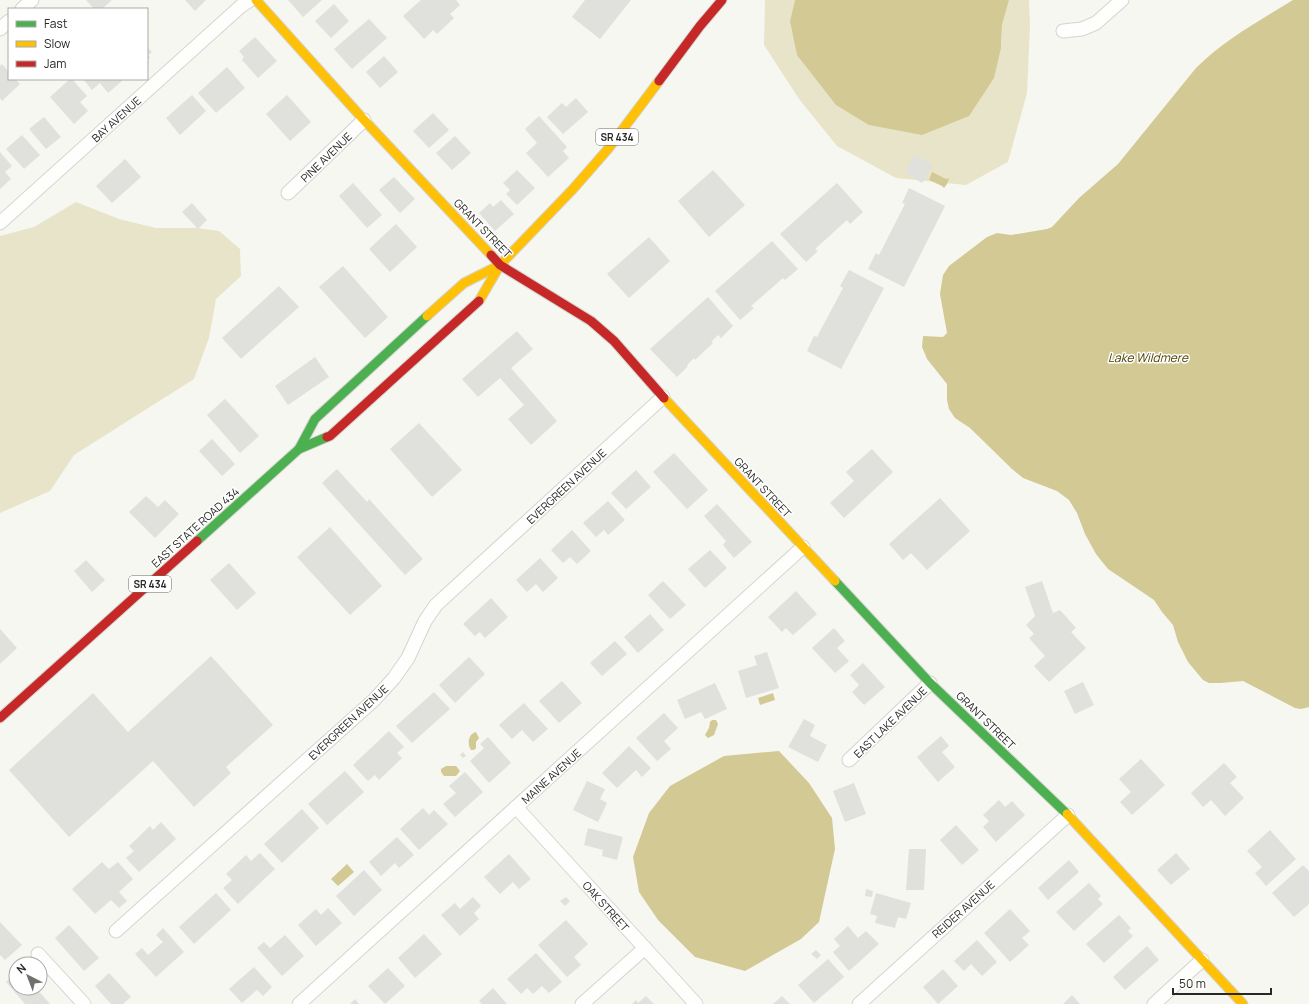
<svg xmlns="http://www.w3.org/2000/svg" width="1309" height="1004" font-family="Manrope,sans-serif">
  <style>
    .green { fill: #e8e4c9 }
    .water { fill: #d3c994 }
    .building { fill: #e0e0dc }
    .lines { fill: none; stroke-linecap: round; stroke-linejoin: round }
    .street-casing { stroke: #d4d4d0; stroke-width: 15 }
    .fast-casing { stroke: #d4d4d0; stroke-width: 11 }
    .slow-casing { stroke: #d4d4d0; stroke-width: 11 }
    .jam-casing { stroke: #d4d4d0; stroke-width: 11 }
    .street { stroke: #fefefd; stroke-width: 13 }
    .fast { stroke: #4caf50; stroke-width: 9 }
    .slow { stroke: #ffc107; stroke-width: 9 }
    .jam { stroke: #c62828; stroke-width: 9 }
    .labels { text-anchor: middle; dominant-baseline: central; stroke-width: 3; stroke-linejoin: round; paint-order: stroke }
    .shield { fill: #fff; stroke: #686866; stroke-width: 1 }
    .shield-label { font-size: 10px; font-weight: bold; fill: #282825 }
    .street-label { font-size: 11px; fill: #282825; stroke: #fff }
    .water-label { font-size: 12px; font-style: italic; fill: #4b4001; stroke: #fff }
  </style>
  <rect width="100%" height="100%" fill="#f7f7f2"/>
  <g class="green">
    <polygon points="765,0 795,0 790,21 1001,48 1002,25 1009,0 1029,0 1030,27 1027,93 1008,162 966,185 896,178 837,146 799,99 764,45"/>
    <polygon points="76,202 119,219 156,228 197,228 219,231 240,249 241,276 216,299 209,338 194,379 74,455 50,491 0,513 0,236 34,227"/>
  </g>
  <g class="water">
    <polygon points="795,0 1009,0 1002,25 1001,48 994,78 969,116 922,135 869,125 836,105 797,55 790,21"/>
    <path d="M 1293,0 L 1309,0 L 1309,707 L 1301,709 L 1295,708 L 1243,681 L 1221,683 L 1209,683 L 1203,680 L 1188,662 L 1178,642 L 1173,625 L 1162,612 L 1154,600 L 1108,569 L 1096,554 L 1085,534 L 1077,513 L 1069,500 L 1057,491 L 1023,478 L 1012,469 L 970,428 L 955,418 L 949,409 L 947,400 L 947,384 L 927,359 L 922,347 L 923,336 L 943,337 L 947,333 L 940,294 L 943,275 L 949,266 L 987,237 L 997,233 L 1011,235 L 1047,229 L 1052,227 L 1079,198 L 1118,164 L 1196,68 C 1224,40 1259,21 1293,0 Z"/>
    <polygon points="932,172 946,179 949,178 947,184 944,188 942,186 929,180"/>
    <polygon points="773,693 775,700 760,705 758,698"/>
    <polygon points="712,720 716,720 718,724 714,735 708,738 705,735 709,728 710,722"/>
    <path d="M 476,732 L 479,738 L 476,742 L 476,748 L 474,750 L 471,750 C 467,744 468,734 476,732 Z"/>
    <polygon points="779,751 809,783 832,818 835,849 819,922 801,939 745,971 695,957 658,920 639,892 633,857 649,813 670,786 724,756"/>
    <polygon points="446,766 456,766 460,771 456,776 444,776 441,772 441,769"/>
    <polygon points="347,864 354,872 338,886 331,879"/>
  </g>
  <g class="building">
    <polygon points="86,0 112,0 102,9 94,9"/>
    <polygon points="185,0 206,0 195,11"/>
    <polygon points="288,0 322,0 303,17"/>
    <polygon points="421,0 456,0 460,5 450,14 454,18 437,34 433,30 424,39 403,16"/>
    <polygon points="585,0 631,0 600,39 572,17"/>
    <polygon points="334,4 349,21 331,38 315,21"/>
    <polygon points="369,19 387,38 352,69 334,49"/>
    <polygon points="255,37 277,61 258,78 242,60 244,57 239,51"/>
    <polygon points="147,47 152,52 148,55 150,58 147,60 149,63 147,65"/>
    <polygon points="384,56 398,72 380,88 366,72"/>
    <polygon points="2,64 9,72 9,79 15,79 20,84 2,101 0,98 0,66"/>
    <polygon points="227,67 245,88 216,113 198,93"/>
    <polygon points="70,79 72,79 87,96 80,102 88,111 74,124 50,97"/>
    <polygon points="83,79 121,79 122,81 108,93 100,83 92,90"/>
    <polygon points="192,95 206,111 180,135 166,118"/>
    <polygon points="287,95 311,122 290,141 266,114"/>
    <polygon points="576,98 588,112 563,134 547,117 562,103 566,107"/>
    <polygon points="433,113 449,130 429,148 413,131"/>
    <polygon points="539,116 567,147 563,151 569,158 548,177 526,153 537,143 525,129"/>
    <polygon points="44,117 61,137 46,149 29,129"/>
    <polygon points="22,135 40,155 24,169 6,149"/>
    <polygon points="455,136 471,153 452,170 436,153"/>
    <polygon points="0,152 12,166 5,172 11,179 0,189"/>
    <polygon points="914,155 933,165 922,183 905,172"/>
    <polygon points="125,159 141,177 112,203 96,186"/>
    <polygon points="517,170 535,188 517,205 506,194 510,190 503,183"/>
    <polygon points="713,170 745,205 709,237 678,201"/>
    <polygon points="394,177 415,199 400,213 379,190"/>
    <polygon points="353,183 382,215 367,228 339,196"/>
    <polygon points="837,183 863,212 850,224 847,220 815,249 818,251 806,262 780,234"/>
    <polygon points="909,188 945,206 904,287 868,269 876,253 879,255 905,204 902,203"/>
    <polygon points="501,200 514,214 495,231 479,213 490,203 493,207"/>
    <polygon points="192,203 207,220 198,229 182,212"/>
    <polygon points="396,224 417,247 390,272 369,249"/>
    <polygon points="649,237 670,261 629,298 607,274"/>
    <polygon points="772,241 798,269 785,280 783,278 751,306 754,308 740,320 715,291"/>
    <polygon points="343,266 388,317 365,338 319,287"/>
    <polygon points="849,270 884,288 841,369 807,351 814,336 817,337 843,288 840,286"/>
    <polygon points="279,286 299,307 241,359 222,338"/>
    <polygon points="708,297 733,326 721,338 718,335 711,342 713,343 695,360 694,358 687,365 688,366 677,377 650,349"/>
    <polygon points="517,331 533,349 511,368 557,421 531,445 508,419 524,405 500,378 478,397 462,379"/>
    <polygon points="315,357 329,377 288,405 275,386"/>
    <polygon points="225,399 259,436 240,453 207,415"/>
    <polygon points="419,423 462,470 432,497 390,449"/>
    <polygon points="212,439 235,464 222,476 199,451"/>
    <polygon points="872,449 893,472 844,518 830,503 854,481 846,472"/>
    <polygon points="674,453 708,490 687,509 653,472"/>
    <polygon points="337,469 367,502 369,499 423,559 405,575 322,483"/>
    <polygon points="636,470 651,487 626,509 611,493"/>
    <polygon points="146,496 158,507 165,500 179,514 155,538 129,512"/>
    <polygon points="940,498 970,531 927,570 911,553 903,560 889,544"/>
    <polygon points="608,501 625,520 608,535 604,530 596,537 583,523"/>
    <polygon points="717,504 752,542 734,558 723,545 726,541 704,516"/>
    <polygon points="330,527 382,586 350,615 297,557"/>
    <polygon points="572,530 591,551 577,564 570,557 563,563 551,550"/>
    <polygon points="710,550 727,568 705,588 688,569"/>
    <polygon points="540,558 558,578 543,592 536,584 527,592 516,580"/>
    <polygon points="86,560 105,580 92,592 74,571"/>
    <polygon points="229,563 256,593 237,610 210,580"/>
    <polygon points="663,581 686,605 670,619 648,595"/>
    <polygon points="1042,581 1053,613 1060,610 1076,628 1071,632 1086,648 1049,682 1034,666 1045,656 1029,638 1034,634 1026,625 1035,616 1025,587"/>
    <polygon points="796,591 817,614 793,635 786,628 782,632 768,617"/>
    <polygon points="491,598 508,617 485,638 480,632 475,636 463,624"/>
    <polygon points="650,614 664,630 638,653 624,637"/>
    <polygon points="834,628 845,641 837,648 849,661 835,673 812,648"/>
    <polygon points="0,629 17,648 0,664"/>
    <polygon points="615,641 627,654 602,676 590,663"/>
    <polygon points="767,652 779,688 746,698 738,671 757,665 754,656"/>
    <polygon points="211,656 273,725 226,767 231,773 194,807 153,761 69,837 9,770 93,693 128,732"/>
    <polygon points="469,657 485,674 455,703 439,685"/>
    <polygon points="863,663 885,687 864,705 852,692 859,685 850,675"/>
    <polygon points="562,681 582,703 559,723 539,701"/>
    <polygon points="1083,682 1094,705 1075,714 1064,691"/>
    <polygon points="715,683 727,709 705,719 701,712 685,719 677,700"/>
    <polygon points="434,692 450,709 412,743 396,726"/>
    <polygon points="524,703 548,729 533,742 522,730 512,739 499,725"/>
    <polygon points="664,713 678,728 664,741 671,749 657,761 636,738"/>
    <polygon points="804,719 815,725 810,736 827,745 818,762 788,747"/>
    <polygon points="389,731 404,747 397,753 402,758 379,780 375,775 368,781 353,765"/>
    <polygon points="941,736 949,746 942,752 955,767 938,782 917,757"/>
    <polygon points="488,737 511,763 489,783 470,761 484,748 480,744"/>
    <polygon points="629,746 651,768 642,777 636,770 617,788 602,773"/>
    <polygon points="463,752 466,756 463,758 460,755"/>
    <polygon points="1141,759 1165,785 1132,815 1120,802 1131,792 1119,779"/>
    <polygon points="1224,763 1237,777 1230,783 1244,798 1225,816 1211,800 1203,807 1191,793"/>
    <polygon points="345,771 364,792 327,825 308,804"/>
    <polygon points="465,772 483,792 455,817 443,804 456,793 449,786"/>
    <polygon points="587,781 605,789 600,799 607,803 598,822 573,810"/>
    <polygon points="854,783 866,814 845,822 833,791"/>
    <polygon points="999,800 1005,807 1012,801 1025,815 996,842 983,827 989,821 983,815"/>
    <polygon points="423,808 429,815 434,810 448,824 419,850 400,829"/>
    <polygon points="302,809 319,828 282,863 264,844"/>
    <polygon points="161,822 176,839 139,872 126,858 134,851 129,846 150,826 153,830"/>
    <polygon points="956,825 979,850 962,865 940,840"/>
    <polygon points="588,828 623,837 617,860 602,856 603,850 584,845"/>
    <polygon points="1270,830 1296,859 1266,886 1255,873 1262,867 1247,851"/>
    <polygon points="397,837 414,855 399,868 395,863 381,876 369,862"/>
    <polygon points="909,849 926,849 924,890 906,890"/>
    <polygon points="260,853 275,869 238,904 223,888 232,880 226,874 246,855 251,861"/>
    <polygon points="1176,853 1190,869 1171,885 1157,870"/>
    <polygon points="509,854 531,879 519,889 513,882 500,894 484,877"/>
    <polygon points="1069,860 1079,872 1048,900 1038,888"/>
    <polygon points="102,862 109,869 118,862 133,879 119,892 127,901 119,908 111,900 95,914 72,889"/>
    <polygon points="1303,865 1309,871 1309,904 1294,917 1272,893"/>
    <polygon points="364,870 382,890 354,916 336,896"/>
    <polygon points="1089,883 1101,896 1098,899 1103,904 1074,931 1056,912"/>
    <polygon points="866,889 873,891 872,897 865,896"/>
    <polygon points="216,893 231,910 194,944 179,927"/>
    <polygon points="876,893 911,903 906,919 898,917 895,928 875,923 877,916 870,914"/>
    <polygon points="473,897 481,906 474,913 479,919 460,936 441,915 455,903 460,909"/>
    <polygon points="566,897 570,901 565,906 560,901"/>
    <polygon points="328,908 342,923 316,946 298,925 316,909 321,915"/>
    <polygon points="1010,909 1030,931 1022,938 1029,945 1010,962 984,933"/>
    <polygon points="1119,915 1131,928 1128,931 1133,936 1104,963 1086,944"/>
    <polygon points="566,920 588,944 574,957 581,965 567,977 538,945"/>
    <polygon points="0,922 22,945 5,960 0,955"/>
    <polygon points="69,925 99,958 84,971 55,938"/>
    <polygon points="848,926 858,938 866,931 879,944 849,971 833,952 840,946 834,939"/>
    <polygon points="163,928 184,952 156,977 135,954 142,948 148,955 163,942 156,935"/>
    <polygon points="424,934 442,954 415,978 398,958"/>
    <polygon points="285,935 304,956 282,976 257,948 264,942 270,948"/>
    <polygon points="977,940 997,962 982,976 971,964 964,971 954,961"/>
    <polygon points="1147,946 1159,960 1125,990 1113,977"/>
    <polygon points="816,950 821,955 817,959 811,954"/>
    <polygon points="536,953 562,982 549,993 542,986 533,994 527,988 521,994 507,979"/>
    <polygon points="828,959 844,977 814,1003 798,985"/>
    <polygon points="254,967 272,987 263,996 257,990 242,1003 229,989"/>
    <polygon points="388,968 405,986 385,1004 368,986"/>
    <polygon points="943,969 958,986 938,1004 923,987"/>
    <polygon points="16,973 16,988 36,988 50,1004 25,1004 6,982"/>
    <polygon points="109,973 131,997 123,1004 111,1004 95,986"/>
    <polygon points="493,988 507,1004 482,1004 479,1001"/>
    <polygon points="1072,995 1080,1004 1063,1004"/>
    <polygon points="646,996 654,1004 632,1004 636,1000 638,1003"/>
    <polygon points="782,996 790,1004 773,1004"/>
    <polygon points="355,999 359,1004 350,1004"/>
  </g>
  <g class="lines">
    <defs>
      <g id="street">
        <polyline points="22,9 32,0"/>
        <polyline points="0,29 9,21"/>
        <polyline points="1063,31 1082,29 1096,23 1122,0"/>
        <polyline points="288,193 364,120"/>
        <polyline points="0,223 241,6 250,0"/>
        <polyline points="849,760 930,683"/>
        <polyline points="516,807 696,1004"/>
        <polyline points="116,931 374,700 394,678 408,658 425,621 436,605 663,397"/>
        <polyline points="38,954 84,1004"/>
        <polyline points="299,1004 803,547"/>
        <polyline points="582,1004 645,948"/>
        <polyline points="859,1004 1068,815"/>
        <polyline points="1154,1004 1202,960"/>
      </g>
      <g id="fast">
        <polyline points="299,449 315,419 427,316"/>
        <polyline points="197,541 299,449 327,437"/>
        <polyline points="835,581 930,683 1067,814"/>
      </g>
      <g id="slow">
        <polyline points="256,0 364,120 491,255"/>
        <polyline points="479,301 500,265 573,189 608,149 659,81"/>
        <polyline points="427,316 464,283 500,265"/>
        <polyline points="664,398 835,581"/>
        <polyline points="1067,814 1243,1004"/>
      </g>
      <g id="jam">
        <polyline points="659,81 700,26 722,0"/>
        <polyline points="491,255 500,265 591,321 614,341 664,398"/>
        <polyline points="327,437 330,436 479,301"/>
        <polyline points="0,718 197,541"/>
      </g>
    </defs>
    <use href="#street" class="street-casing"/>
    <use href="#fast" class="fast-casing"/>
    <use href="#slow" class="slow-casing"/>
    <use href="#jam" class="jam-casing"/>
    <use href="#street" class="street"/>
    <use href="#fast" class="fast"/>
    <use href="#slow" class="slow"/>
    <use href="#jam" class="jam"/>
  </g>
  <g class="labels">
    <g class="shield">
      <rect x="596" y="129" width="42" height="16" rx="3"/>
      <rect x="129" y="576" width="42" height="16" rx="3"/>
    </g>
    <g class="shield-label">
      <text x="617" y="137">SR 434</text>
      <text x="150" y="584">SR 434</text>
    </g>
    <g class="street-label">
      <text transform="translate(116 119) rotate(-42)">BAY AVENUE</text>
      <text transform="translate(326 157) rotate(-44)">PINE AVENUE</text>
      <text transform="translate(483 228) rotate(46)">GRANT STREET</text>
      <text transform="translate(566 486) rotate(-43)">EVERGREEN AVENUE</text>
      <text transform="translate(763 487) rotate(47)">GRANT STREET</text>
      <text transform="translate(195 527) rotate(-42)">EAST STATE ROAD 434</text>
      <text transform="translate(986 720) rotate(44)">GRANT STREET</text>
      <text transform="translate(348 722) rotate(-43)">EVERGREEN AVENUE</text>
      <text transform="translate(890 722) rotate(-44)">EAST LAKE AVENUE</text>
      <text transform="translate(551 776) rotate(-42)">MAINE AVENUE</text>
      <text transform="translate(606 906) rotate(48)">OAK STREET</text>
      <text transform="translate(963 909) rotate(-42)">REIDER AVENUE</text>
    </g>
    <g class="water-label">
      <text x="1148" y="357">Lake Wildmere</text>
    </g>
  </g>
  <rect x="8" y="8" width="140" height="72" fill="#ffffff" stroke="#a9a9a8"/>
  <rect x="16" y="21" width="20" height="6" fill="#4caf50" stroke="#a9a9a8"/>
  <text x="44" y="28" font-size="12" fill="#282825">Fast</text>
  <rect x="16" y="41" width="20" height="6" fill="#ffc107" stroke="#a9a9a8"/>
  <text x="44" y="48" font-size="12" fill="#282825">Slow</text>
  <rect x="16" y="61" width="20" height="6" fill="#c62828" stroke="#a9a9a8"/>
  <text x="44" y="68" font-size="12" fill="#282825">Jam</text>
  <g transform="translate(28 976) rotate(318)"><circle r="19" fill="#ffffff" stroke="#a9a9a8"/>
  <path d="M0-3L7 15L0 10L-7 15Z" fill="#70706d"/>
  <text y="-6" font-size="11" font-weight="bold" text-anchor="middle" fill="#282825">N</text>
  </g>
  <path d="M1173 988v6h98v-6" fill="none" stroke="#282825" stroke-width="2"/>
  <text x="1179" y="988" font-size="12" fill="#282825" stroke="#ffffff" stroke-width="3" paint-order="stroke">50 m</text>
</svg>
